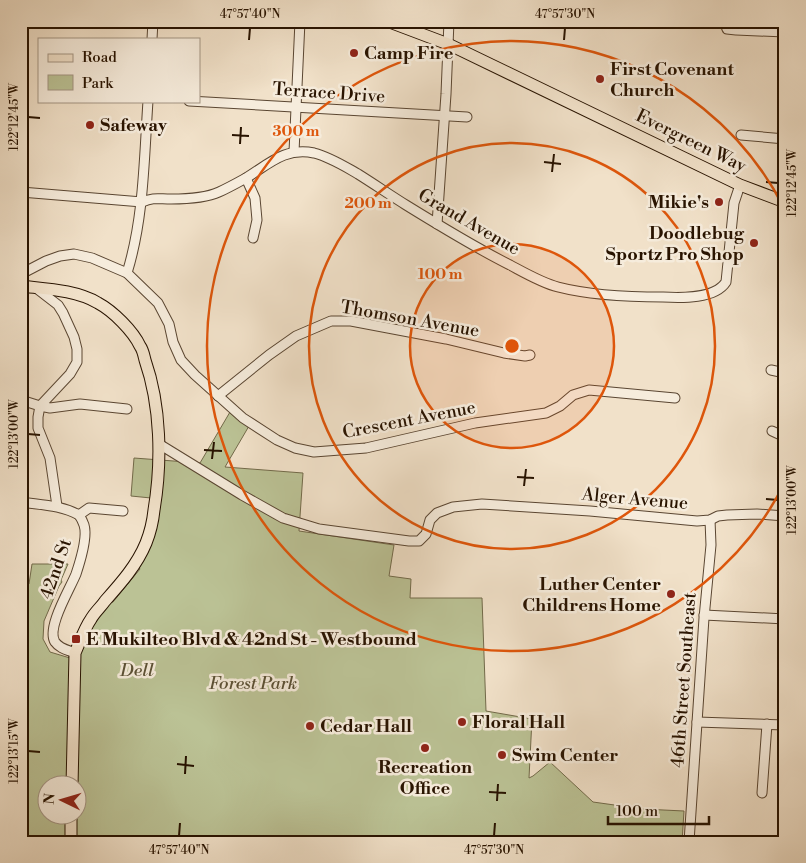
<svg xmlns="http://www.w3.org/2000/svg" width="806" height="863" font-family="'Libre Bodoni',serif">
  <style>
    .green { fill: #bbc295; stroke: #726a4a; fill-rule: evenodd }
    .lines { fill: none; stroke-linecap: round; stroke-linejoin: round }
    .minor-casing { stroke: #5a4632; stroke-width: 11 }
    .major-casing { stroke: #281300; stroke-width: 13 }
    .minor { stroke: #f6ecdc; stroke-width: 9 }
    .major { stroke: #f1e1c9; stroke-width: 11 }
    .ticks { fill: none; stroke: #281300; stroke-width: 2 }
    .ring { fill: none; stroke: #de560b; stroke-width: 2.5 }
    .poi-dot { fill: #8f2418; stroke: #f6ecdc; stroke-width: 2 }
    .labels { text-anchor: middle; dominant-baseline: central; stroke-width: 5; stroke-linejoin: round; paint-order: stroke }
    .poi-label { font-size: 18px; font-weight: bold; fill: #281300; stroke: #f6ecdc; text-anchor: start }
    .street-label { font-size: 18px; fill: #281300; stroke: #f6ecdc }
    .park-label { font-size: 18px; font-style: italic; fill: #5b5034; stroke: #f6ecdc }
    .centre { fill: #de560b; stroke: #f6ecdc; stroke-width: 2.5 }
    .ring-label { font-size: 15px; text-anchor: middle; font-weight: bold; fill: #de560b; stroke: #f6ecdc; stroke-width: 5; stroke-linejoin: round; paint-order: stroke }
    .neatline { fill: none; stroke: #281300; stroke-width: 2 }
    .ticks-label { font-size: 12px; text-anchor: middle; fill: #281300 }
  </style>
  <rect width="100%" height="100%" fill="#f1e1c9"/>
  <filter id="stains"><feTurbulence type="fractalNoise" baseFrequency=".004" numOctaves="4"/><feColorMatrix values="0 0 0 0 .2 0 0 0 0 .09 0 0 0 0 .02 0 0 0 .5 -.17"/></filter>
  <radialGradient id="worn" r=".72"><stop offset=".6" stop-color="#630" stop-opacity="0"/><stop offset="1" stop-color="#630" stop-opacity=".3"/></radialGradient>
  <path class="green" d="M 230,412 L 249,426 L 225,467 L 303,473 L 299,531 L 394,545 L 389,576 L 411,579 L 410,598 L 482,598 L 486,711 L 532,719 L 529,778 L 533,776 L 550,762 L 593,802 L 643,809 L 684,811 L 682,842 L 21,842 L 21,591 L 29,584 L 32,564 L 68,564 L 61,580 L 62,582 L 59,586 L 44,621 L 43,639 L 50,652 L 70,658 L 80,655 C 86,639 94,606 113,602 L 140,569 L 138,566 L 157,525 L 161,499 L 131,496 L 134,458 L 200,463 ZM 48,786 L 78,786 L 78,816 L 48,816 Z"/>
  <g class="lines">
    <defs>
      <g id="minor">
        <path d="M 612,21 C 646,23 680,25 715,21"/>
        <polyline points="724,21 727,29 736,30 785,32"/>
        <polyline points="152,39 153,21"/>
        <polyline points="189,101 467,117"/>
        <polyline points="741,135 785,139"/>
        <polyline points="294,152 300,21"/>
        <polyline points="246,178 255,198 257,220 253,238"/>
        <path d="M 21,192 L 142,202 C 154,197 158,199 171,199 C 185,199 206,198 219,192 C 228,188 237,183 246,178 C 269,164 285,147 314,153 C 330,157 344,166 358,174 C 374,184 390,195 406,205 C 440,226 474,247 510,265 C 525,273 542,283 558,287 C 589,295 631,297 663,297 C 682,298 715,299 726,282 L 734,203 L 740,185"/>
        <polyline points="437,224 446,94 449,21"/>
        <path d="M 127,273 C 144,218 144,159 148,101"/>
        <polyline points="21,274 46,261 60,256 74,254 92,258 127,273 158,303 169,324 173,342 181,360 195,375 243,418 277,440 295,448 314,452 366,448 475,423 546,413 560,406 573,395 589,390 675,398"/>
        <polyline points="36,288 58,305 63,313 74,337 77,349 77,362 70,374 40,406 38,417 38,428 50,458 57,506"/>
        <polyline points="771,370 785,373"/>
        <polyline points="218,396 269,355 296,336 331,321 351,321 446,339 504,353 525,356 530,355"/>
        <polyline points="21,400 40,406 50,408 80,404 127,409"/>
        <polyline points="772,431 785,437"/>
        <polyline points="159,444 242,495 283,518 319,529 409,541 419,541 426,534 430,520 437,513 453,507 482,504 590,511 697,521 710,520 718,516 727,515 757,514 785,516"/>
        <path d="M 21,502 C 41,505 61,505 79,515"/>
        <polyline points="79,515 89,508 123,511"/>
        <polyline points="704,615 785,619"/>
        <path d="M 75,653 C 68,650 60,649 55,642 C 46,628 70,589 76,574 C 80,562 88,537 84,525 C 83,522 81,518 79,515"/>
        <polyline points="697,722 785,725"/>
        <polyline points="762,793 767,724"/>
        <polyline points="689,842 704,618 711,545 710,520"/>
      </g>
      <g id="major">
        <polyline points="387,21 448,44 740,185 785,202"/>
        <path d="M 21,286 C 46,289 76,290 98,303 C 113,311 133,331 140,346 C 143,350 144,356 145,360 C 161,406 162,462 154,510 C 153,520 150,533 146,543 C 137,565 121,583 105,601 C 101,607 95,612 91,619 C 84,629 80,642 75,653 L 72,786"/>
        <polyline points="71,816 71,842"/>
      </g>
    </defs>
    <use href="#minor" class="minor-casing"/>
    <use href="#major" class="major-casing"/>
    <use href="#minor" class="minor"/>
    <use href="#major" class="major"/>
  </g>
  <path class="ticks" d="M 249,40 L 250,28M 564,40 L 565,28M 28,117 L 40,118M 232,135 L 249,136M 240,144 L 241,127M 544,162 L 561,164M 552,172 L 554,154M 766,182 L 778,183M 28,434 L 40,435M 204,450 L 222,451M 212,459 L 214,442M 517,477 L 534,478M 524,486 L 526,469M 766,499 L 778,500M 28,751 L 40,752M 177,764 L 194,766M 185,774 L 186,756M 489,792 L 506,793M 497,801 L 498,784M 179,836 L 180,823M 494,836 L 495,823"/>
  <circle cx="512" cy="346" r="102" fill="#de560b" fill-opacity=".12"/>
  <g class="ring">
    <circle cx="512" cy="346" r="102"/>
    <circle cx="512" cy="346" r="203"/>
    <path d="M784 484A305 305 0 1 1 784 208"/>
  </g>
  <g class="poi-dot">
    <circle cx="354" cy="53" r="5"/>
    <circle cx="600" cy="79" r="5"/>
    <circle cx="90" cy="125" r="5"/>
    <circle cx="719" cy="202" r="5"/>
    <circle cx="754" cy="243" r="5"/>
    <circle cx="671" cy="594" r="5"/>
    <rect x="71" y="634" width="10" height="10" rx="2.5"/>
    <circle cx="462" cy="722" r="5"/>
    <circle cx="310" cy="726" r="5"/>
    <circle cx="425" cy="748" r="5"/>
    <circle cx="502" cy="755" r="5"/>
  </g>
  <g class="labels">
    <g class="poi-label">
      <text x="364" y="53">Camp Fire</text>
      <text x="610" y="69">First Covenant<tspan x="610" dy="21">Church</tspan></text>
      <text x="100" y="125">Safeway</text>
      <text x="709" y="202" text-anchor="end">Mikie's</text>
      <text x="744" y="233" text-anchor="end">Doodlebug<tspan x="744" dy="21">Sportz Pro Shop</tspan></text>
      <text x="661" y="584" text-anchor="end">Luther Center<tspan x="661" dy="21">Childrens Home</tspan></text>
      <text x="86" y="639">E Mukilteo Blvd &amp; 42nd St - Westbound</text>
      <text x="472" y="722">Floral Hall</text>
      <text x="320" y="726">Cedar Hall</text>
      <text x="512" y="755">Swim Center</text>
      <text x="425" y="767" text-anchor="middle">Recreation<tspan x="425" dy="21">Office</tspan></text>
    </g>
    <g class="street-label">
      <text transform="translate(329 93) rotate(4)">Terrace Drive</text>
      <text transform="translate(691 141) rotate(26)">Evergreen Way</text>
      <text transform="translate(469 222) rotate(30)">Grand Avenue</text>
      <text transform="translate(410 319) rotate(10)">Thomson Avenue</text>
      <text transform="translate(409 420) rotate(-11)">Crescent Avenue</text>
      <text transform="translate(635 499) rotate(5)">Alger Avenue</text>
      <text transform="translate(56 569) rotate(-71)">42nd St</text>
      <text transform="translate(684 680) rotate(-86)">46th Street Southeast</text>
    </g>
    <g class="park-label">
      <text x="137" y="670">Dell</text>
      <text x="253" y="683">Forest Park</text>
    </g>
  </g>
  <circle cx="512" cy="346" r="8" class="centre"/>
  <g class="ring-label">
    <text x="296" y="136">300 m</text>
    <text x="368" y="208">200 m</text>
    <text x="440" y="279">100 m</text>
  </g>
  <rect width="806" height="863" fill="none" stroke="#f1e1c9" stroke-width="55"/>
  <rect x="38" y="38" width="162" height="65" fill="#f6ecdc" stroke="#a49584"/>
  <rect x="48" y="54" width="25" height="8" fill="#f1e1c9" stroke="#a49584"/>
  <text x="82" y="62" font-size="15" fill="#281300">Road</text>
  <rect x="48" y="75" width="25" height="15" fill="#bbc295" stroke="#a49584"/>
  <text x="82" y="88" font-size="15" fill="#281300">Park</text>
  <g transform="translate(62 800) rotate(275)"><circle r="24" fill="#f6ecdc" stroke="#a49584"/>
  <path d="M0-4L9 19L0 12L-9 19Z" fill="#8f2418"/>
  <text y="-8" font-size="14" font-weight="bold" text-anchor="middle" fill="#281300">N</text>
  </g>
  <path d="M608 816v8h101v-8" fill="none" stroke="#281300" stroke-width="2.5"/>
  <text x="616" y="816" font-size="15" fill="#281300" stroke="#f6ecdc" stroke-width="4" paint-order="stroke">100 m</text>
  <rect x="28" y="28" width="750" height="808" class="neatline"/>
  <g class="ticks-label">
    <text x="250" y="18">47°57'40"N</text>
    <text x="565" y="18">47°57'30"N</text>
    <text transform="translate(14 117) rotate(-90)" y="4">122°12'45"W</text>
    <text transform="translate(792 183) rotate(-90)" y="4">122°12'45"W</text>
    <text transform="translate(14 434) rotate(-90)" y="4">122°13'00"W</text>
    <text transform="translate(792 500) rotate(-90)" y="4">122°13'00"W</text>
    <text transform="translate(14 751) rotate(-90)" y="4">122°13'15"W</text>
    <text x="179" y="854">47°57'40"N</text>
    <text x="494" y="854">47°57'30"N</text>
  </g>
  <rect width="100%" height="100%" filter="url(#stains)"/>
  <rect width="100%" height="100%" fill="url(#worn)"/>
</svg>
